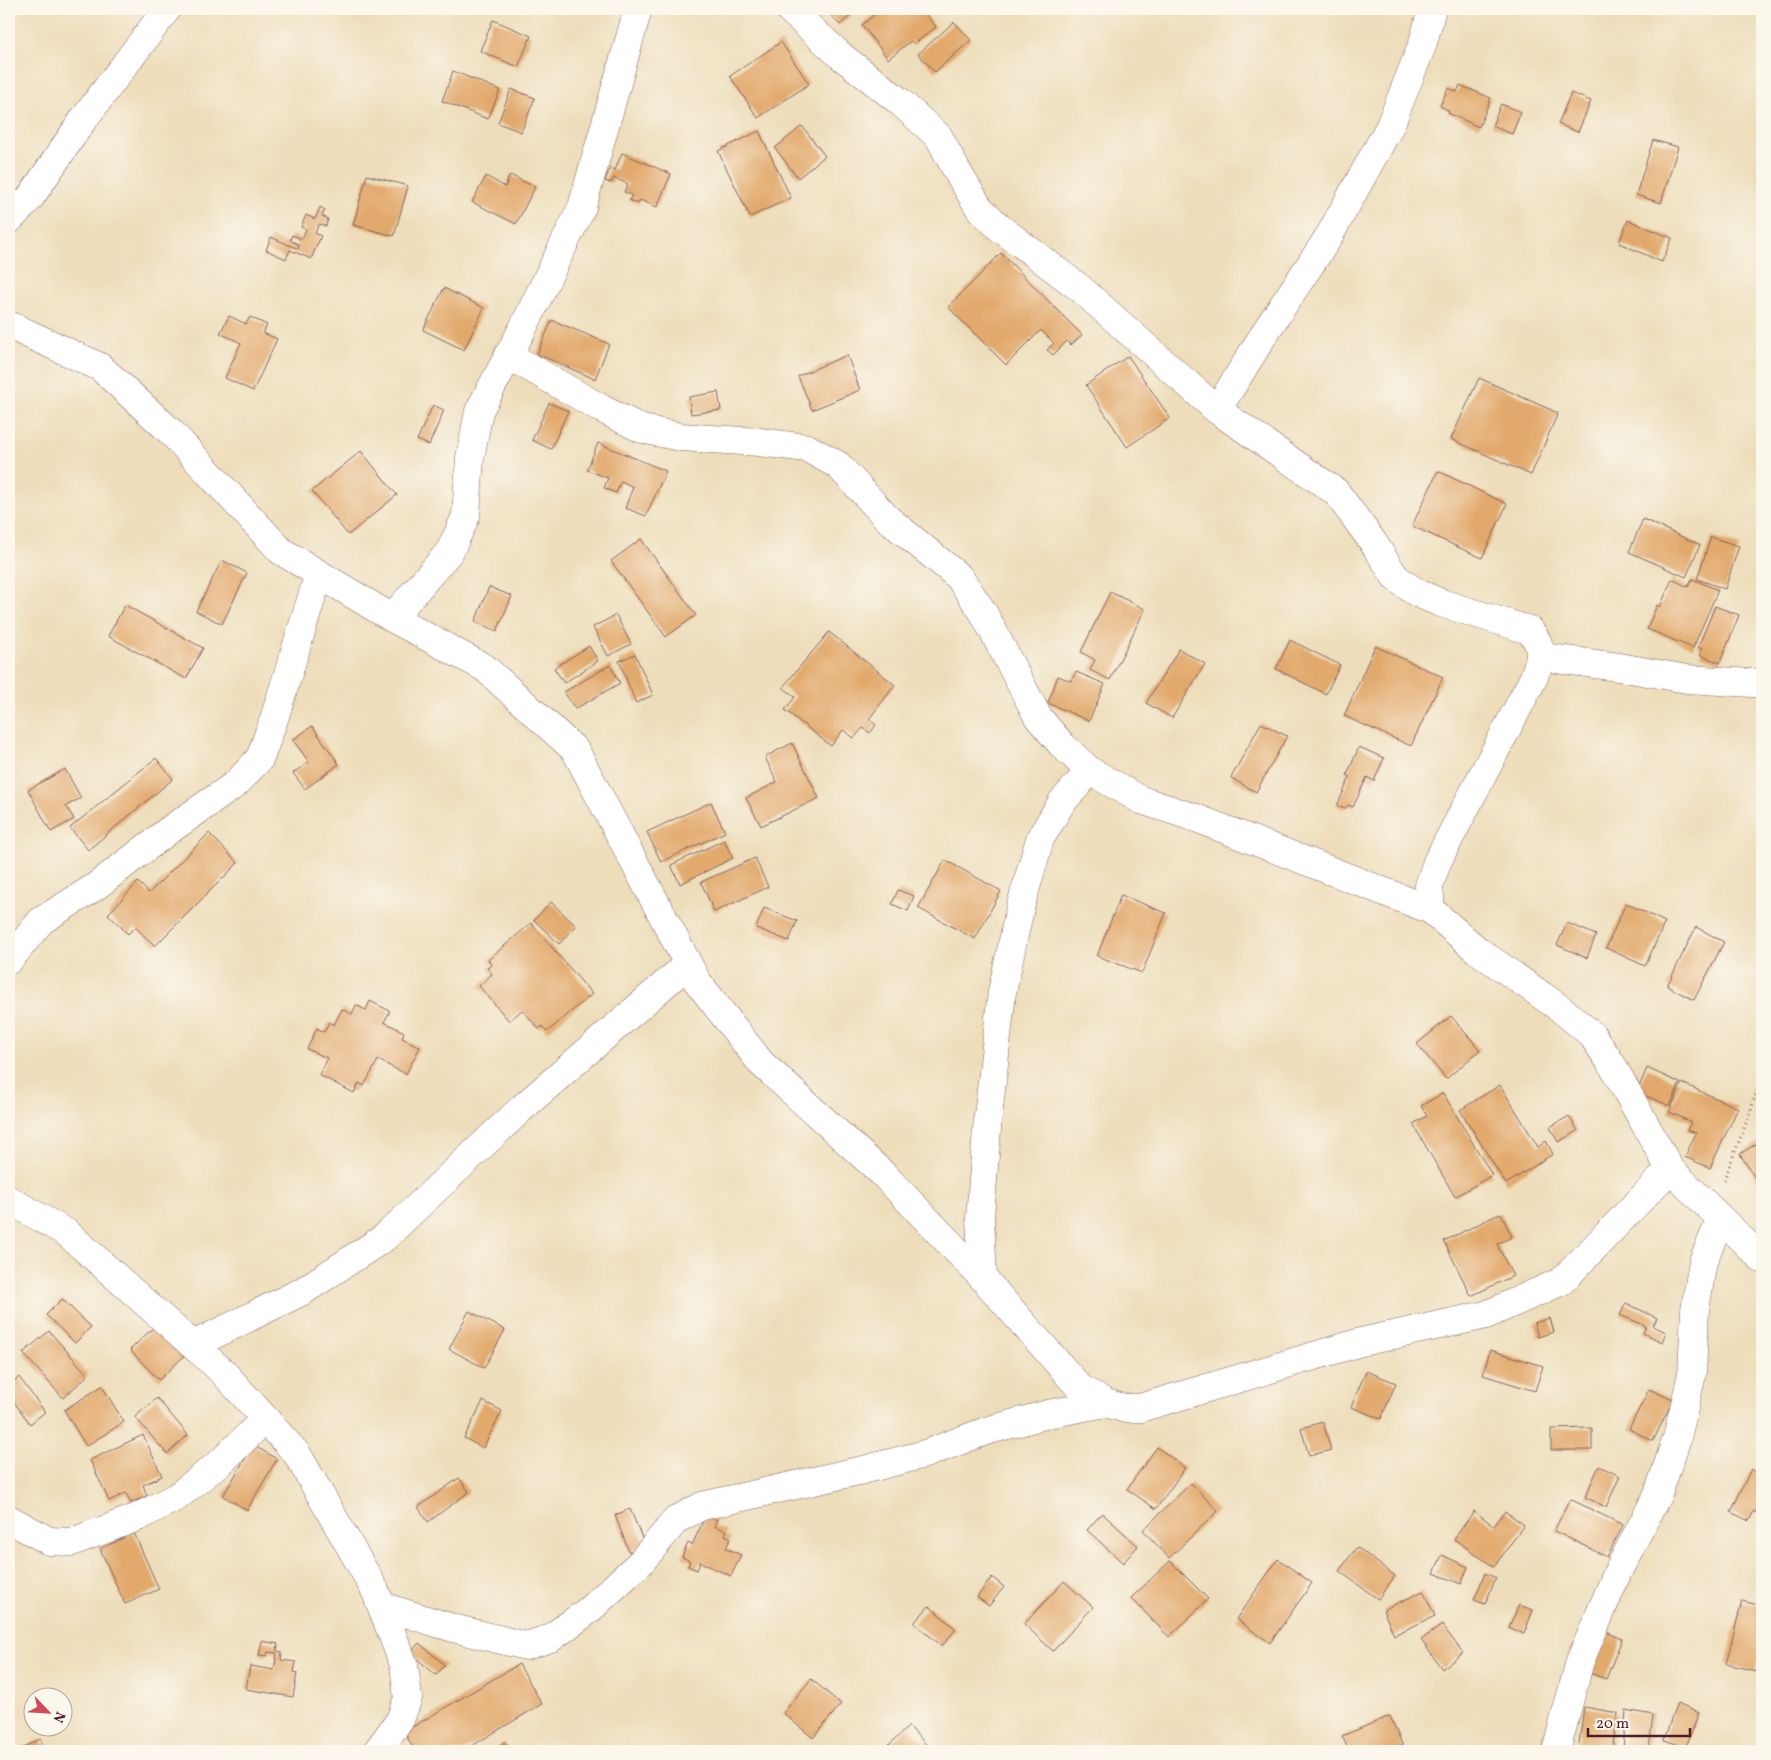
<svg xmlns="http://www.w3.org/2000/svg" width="1771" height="1760" font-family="Vollkorn,serif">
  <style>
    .building { fill: #e2a96c }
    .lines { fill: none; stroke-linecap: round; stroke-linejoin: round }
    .minor-casing { stroke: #83625d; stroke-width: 29 }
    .path { stroke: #83625d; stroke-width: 3; stroke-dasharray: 1 4; stroke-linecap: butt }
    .minor { stroke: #fff; stroke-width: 28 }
  </style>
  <rect width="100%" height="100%" fill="#fbf7ec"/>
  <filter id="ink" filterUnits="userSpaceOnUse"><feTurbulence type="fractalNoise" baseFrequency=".02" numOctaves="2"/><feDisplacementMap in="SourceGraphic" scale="10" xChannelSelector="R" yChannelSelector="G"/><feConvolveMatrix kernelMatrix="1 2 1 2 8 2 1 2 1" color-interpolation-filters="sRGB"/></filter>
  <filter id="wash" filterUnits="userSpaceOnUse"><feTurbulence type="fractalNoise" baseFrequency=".0096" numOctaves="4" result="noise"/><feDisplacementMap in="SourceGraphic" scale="20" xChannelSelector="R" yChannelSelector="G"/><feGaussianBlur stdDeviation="1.12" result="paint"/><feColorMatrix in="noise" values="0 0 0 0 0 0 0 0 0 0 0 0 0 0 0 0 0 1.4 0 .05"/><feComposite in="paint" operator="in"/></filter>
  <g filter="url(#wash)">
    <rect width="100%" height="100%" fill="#edddba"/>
    <g id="blocks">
      <g class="building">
        <polygon points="829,9 858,9 840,25 827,11"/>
        <polygon points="881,9 895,9 898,12 902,9 921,9 936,27 914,44 911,41 888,59 862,25"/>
        <polygon points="493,20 531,36 518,67 480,51"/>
        <polygon points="954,22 971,40 935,72 918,54"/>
        <polygon points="781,42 809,84 758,118 730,76"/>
        <polygon points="453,71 500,90 488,119 442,101"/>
        <polygon points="1460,85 1491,98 1479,127 1448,113 1449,111 1440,106 1448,88 1457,92"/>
        <polygon points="511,89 535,98 521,132 498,123"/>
        <polygon points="9,90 16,94 9,108"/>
        <polygon points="1571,93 1591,101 1578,132 1558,124"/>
        <polygon points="1501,104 1521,112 1512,134 1492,126"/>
        <polygon points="802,126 825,156 798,178 775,148"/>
        <polygon points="759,131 791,198 750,217 718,151"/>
        <polygon points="1653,140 1678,147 1661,203 1636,195"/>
        <polygon points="622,153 671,174 657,207 640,200 638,204 629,200 632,195 624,192 628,184 614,178 611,183 605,181 610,168 615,170"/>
        <polygon points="367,175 408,186 394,236 353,225"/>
        <polygon points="510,175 535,187 516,224 472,202 486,176 505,187"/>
        <polygon points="320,207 325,210 322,216 328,219 326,226 319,224 315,233 321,236 311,259 290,250 286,259 266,250 271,237 298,249 299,245 290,240 292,235 302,239 306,229 301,227 306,215 315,219"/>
        <polygon points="1628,220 1672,238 1662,262 1619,243"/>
        <polygon points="1001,253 1082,335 1071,345 1067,341 1053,355 1047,350 1054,343 1041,330 1006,365 948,307"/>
        <polygon points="444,288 484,308 464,350 423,330"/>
        <polygon points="229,316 246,324 250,317 267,325 263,333 277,339 253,391 225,378 241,343 220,333"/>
        <polygon points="552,320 609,344 595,379 537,354"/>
        <polygon points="847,355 860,390 812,410 798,376"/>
        <polygon points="1128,356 1170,418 1127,447 1086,385"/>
        <polygon points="1479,378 1558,413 1531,475 1451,439"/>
        <polygon points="718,392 721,410 691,414 689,397"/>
        <polygon points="549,403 568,411 551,449 532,440"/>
        <polygon points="433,405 444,410 429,445 417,440"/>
        <polygon points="598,443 666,471 646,516 625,508 633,487 621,481 616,493 604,488 608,478 587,470"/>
        <polygon points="361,451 397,495 348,535 312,491"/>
        <polygon points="1438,471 1507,504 1482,558 1412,526"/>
        <polygon points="1643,519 1700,545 1686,577 1629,552"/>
        <polygon points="1711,537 1739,546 1725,589 1697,579"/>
        <polygon points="641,539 696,615 666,637 611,561"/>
        <polygon points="222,560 247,573 222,624 196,611"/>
        <polygon points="1672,579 1688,587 1692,579 1718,590 1693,648 1647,629 1657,605 1660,607"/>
        <polygon points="489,587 512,596 497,631 475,622"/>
        <polygon points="1110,592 1145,609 1110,680 1090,670 1095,660 1081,652"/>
        <polygon points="125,605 203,648 186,679 108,636"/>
        <polygon points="1715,606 1739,615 1720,663 1700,655 1702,649 1698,647"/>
        <polygon points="616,615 631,644 608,656 593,627"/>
        <polygon points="829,632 895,685 869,719 876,725 870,733 863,728 854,738 843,730 831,746 785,710 795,697 783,687"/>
        <polygon points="1290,640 1340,665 1326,694 1276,669"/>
        <polygon points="589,646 598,661 564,683 554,668"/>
        <polygon points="1375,646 1443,677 1411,746 1344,716"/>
        <polygon points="1179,649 1205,664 1172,718 1146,703"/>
        <polygon points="635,654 653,695 636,703 619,661"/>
        <polygon points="610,665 620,683 575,709 564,692"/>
        <polygon points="1076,672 1105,684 1089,721 1048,703 1058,676 1071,681"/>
        <polygon points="1261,723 1287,736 1256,792 1231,778"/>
        <polygon points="312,726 339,764 305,789 293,773 309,762 293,740"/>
        <polygon points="792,743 819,798 761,826 746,798 777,782 765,757"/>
        <polygon points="1359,747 1384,758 1374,781 1367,777 1353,807 1348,805 1345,809 1337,806 1350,777 1347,775"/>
        <polygon points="156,758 173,779 88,850 70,828"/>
        <polygon points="65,769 81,798 66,806 74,819 51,832 28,790"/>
        <polygon points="711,802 725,832 661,862 647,832"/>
        <polygon points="209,833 238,863 155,946 135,927 128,934 108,914 138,882 149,893"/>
        <polygon points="724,840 733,858 680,884 671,865"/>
        <polygon points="755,858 768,887 714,912 701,882"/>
        <polygon points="945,860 1001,891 975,939 918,908"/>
        <polygon points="898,890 914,896 908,911 892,904"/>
        <polygon points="1121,895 1166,913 1142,973 1097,956"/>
        <polygon points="551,902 576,926 559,944 534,920"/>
        <polygon points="1626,903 1665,922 1645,966 1606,948"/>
        <polygon points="764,908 797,921 789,941 756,928"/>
        <polygon points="531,923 592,994 547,1032 542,1026 539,1029 522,1010 509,1021 479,986 492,974 487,968 492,965 488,960"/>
        <polygon points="1567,923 1596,935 1587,958 1557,945"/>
        <polygon points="1696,927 1724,942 1694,1000 1667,986"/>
        <polygon points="370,1001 390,1011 384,1022 404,1032 402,1038 420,1047 406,1074 378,1060 364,1086 359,1083 354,1093 319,1075 327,1058 307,1049 317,1028 324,1032 329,1022 334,1025 342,1009 352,1014 356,1005 366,1010"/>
        <polygon points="1451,1016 1480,1050 1446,1079 1417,1044"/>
        <polygon points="1647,1068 1680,1083 1670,1106 1637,1092"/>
        <polygon points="1682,1083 1738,1108 1710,1168 1685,1157 1696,1133 1687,1130 1691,1122 1669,1112"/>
        <polygon points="1500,1085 1538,1147 1546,1141 1553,1154 1506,1184 1460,1110"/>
        <polygon points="1443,1093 1492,1175 1455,1197 1413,1124 1427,1116 1421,1106"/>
        <polygon points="1569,1116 1578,1131 1558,1142 1550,1127"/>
        <polygon points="1762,1140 1762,1189 1740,1154"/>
        <polygon points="1501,1213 1512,1237 1497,1244 1513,1276 1471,1296 1444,1241"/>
        <polygon points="62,1299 91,1327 75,1343 46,1315"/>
        <polygon points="1626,1303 1657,1318 1653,1326 1666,1332 1662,1342 1643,1333 1646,1326 1620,1315"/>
        <polygon points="469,1311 505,1330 484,1368 449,1349"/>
        <polygon points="1550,1318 1554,1332 1538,1337 1534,1323"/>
        <polygon points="155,1326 184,1356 159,1380 130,1350"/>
        <polygon points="49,1331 88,1375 63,1398 23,1353"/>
        <polygon points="1490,1350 1543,1366 1535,1391 1483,1375"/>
        <polygon points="1366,1371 1396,1383 1381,1419 1351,1407"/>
        <polygon points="19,1377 45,1412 30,1424 9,1395 9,1385"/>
        <polygon points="102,1386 124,1422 86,1446 64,1410"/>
        <polygon points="1649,1389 1673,1400 1653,1441 1629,1429"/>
        <polygon points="157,1398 188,1435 167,1454 135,1417"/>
        <polygon points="483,1401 502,1411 483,1448 464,1438"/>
        <polygon points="1323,1422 1331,1450 1309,1456 1301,1428"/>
        <polygon points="1592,1428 1592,1450 1551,1450 1551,1429"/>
        <polygon points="143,1435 162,1476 143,1485 147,1496 131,1503 126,1493 109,1501 90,1460"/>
        <polygon points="253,1445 277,1459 247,1510 223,1496"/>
        <polygon points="1157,1447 1185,1468 1156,1509 1127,1489"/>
        <polygon points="1599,1466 1620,1476 1606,1507 1585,1497"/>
        <polygon points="1751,1469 1762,1475 1762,1505 1758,1513 1754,1511 1749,1521 1731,1512"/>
        <polygon points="459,1478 469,1492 428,1522 418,1507"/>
        <polygon points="1191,1483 1218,1511 1169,1558 1143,1530"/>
        <polygon points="1570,1499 1623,1525 1607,1557 1554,1531"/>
        <polygon points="630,1509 645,1545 629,1552 615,1515"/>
        <polygon points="1474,1511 1494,1526 1505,1511 1524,1525 1494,1567 1454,1539"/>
        <polygon points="1102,1513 1138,1546 1123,1563 1087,1530"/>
        <polygon points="706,1515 717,1520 714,1526 727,1531 725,1535 731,1538 726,1548 741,1555 731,1576 700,1562 697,1570 688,1566 690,1561 682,1557 688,1543 692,1545"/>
        <polygon points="134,1533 159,1589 125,1604 100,1549"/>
        <polygon points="1357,1547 1395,1576 1378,1599 1339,1571"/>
        <polygon points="1442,1555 1468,1567 1461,1584 1434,1573"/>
        <polygon points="1278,1559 1312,1583 1270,1643 1236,1619"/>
        <polygon points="1170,1561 1208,1599 1169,1637 1131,1598"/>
        <polygon points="1485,1573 1496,1578 1485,1604 1474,1600"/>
        <polygon points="992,1577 1004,1587 989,1606 977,1597"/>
        <polygon points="1064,1581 1093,1607 1053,1651 1024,1624"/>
        <polygon points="1423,1591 1435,1616 1394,1635 1383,1610"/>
        <polygon points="1742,1601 1762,1606 1762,1647 1756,1671 1726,1664"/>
        <polygon points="1519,1605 1533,1610 1524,1634 1509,1627"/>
        <polygon points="929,1606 956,1629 942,1646 914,1623"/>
        <polygon points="1442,1625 1463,1653 1442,1669 1421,1640"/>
        <polygon points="1606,1632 1622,1639 1606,1679 1589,1673"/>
        <polygon points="262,1641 278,1644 277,1651 282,1652 281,1660 296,1662 294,1672 297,1673 293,1697 246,1689 250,1666 274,1670 277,1653 268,1652 267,1656 259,1655"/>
        <polygon points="419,1643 445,1665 436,1675 410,1653"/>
        <polygon points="519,1664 542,1704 463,1751 415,1751 404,1732"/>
        <polygon points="811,1679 841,1704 813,1738 783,1713"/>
        <polygon points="1677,1703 1699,1712 1686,1747 1664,1740"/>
        <polygon points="1584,1707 1618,1713 1612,1751 1578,1751"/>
        <polygon points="1626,1710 1653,1715 1649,1751 1623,1751"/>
        <polygon points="1390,1716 1405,1751 1349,1751 1342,1736"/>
        <polygon points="909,1726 932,1751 895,1751 889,1745"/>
        <polygon points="40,1739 47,1751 17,1751"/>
        <polygon points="504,1742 511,1751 493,1751"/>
      </g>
    </g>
  </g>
  <g filter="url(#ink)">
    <use href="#blocks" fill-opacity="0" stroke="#83625d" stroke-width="1"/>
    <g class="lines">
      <defs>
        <g id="minor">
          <path d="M 789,9 L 841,56 L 899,101 L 939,137 L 958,173 L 980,209 L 1000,228 L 1081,289 L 1217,410 L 1336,492 L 1373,542 L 1396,578 L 1417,593 L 1441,603 L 1529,630 C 1545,648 1541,656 1534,677 L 1437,862 L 1429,886 L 1431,910 L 1477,950 L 1561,1009 L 1592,1035 L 1611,1063 L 1670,1169"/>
          <polyline points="9,220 30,198 83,120 167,9"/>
          <polyline points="9,325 100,367 171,432 281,551 392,618 485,668 575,750 697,981 761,1063 883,1174 983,1278 1080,1388 1106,1403 1123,1408 1140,1408 1361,1342 1486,1315 1562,1281 1670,1169 1762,1259"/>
          <polyline points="508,355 602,409 642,429 680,437 759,442 807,448 838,465 888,519 959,577 983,612 1038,717 1061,744 1090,771 1141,800 1196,818 1431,910"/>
          <polyline points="1217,410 1268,328 1328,238 1390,126 1423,43 1432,9"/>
          <polyline points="392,618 450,551 466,516 470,458 479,411 523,328 582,207 638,9"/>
          <polyline points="1541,657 1619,667 1687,679 1752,683 1762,683"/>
          <polyline points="9,960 41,921 95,887 168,831 236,784 260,758 274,719 319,574"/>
          <polyline points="9,1200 67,1233 223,1372 297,1454 375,1590 404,1665 408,1698 400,1720 377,1751"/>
          <polyline points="983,1278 980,1217 988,1117 1002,992 1020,908 1040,839 1062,802 1090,771"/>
          <polyline points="193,1345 303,1291 384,1238 521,1109 688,964"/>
          <polyline points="9,1519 49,1541 72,1542 138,1517 178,1496 221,1462 265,1419"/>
          <polyline points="382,1606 453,1628 526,1646 551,1638 589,1610 640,1563 676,1520 702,1506 863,1470 925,1454 986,1431 1048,1414 1106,1403"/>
          <polyline points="1556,1751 1580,1661 1619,1569 1658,1494 1677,1438 1692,1374 1695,1310 1703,1261 1721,1219"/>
        </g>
      </defs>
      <use href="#minor" class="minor-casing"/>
      <polyline class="path" points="1724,1180 1750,1113 1762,1074"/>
      <use href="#minor" class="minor"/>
    </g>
  </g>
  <rect width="1771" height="1760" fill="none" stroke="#fbf7ec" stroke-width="30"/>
  <g transform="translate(48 1712) rotate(115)"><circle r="24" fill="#fbf7ec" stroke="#b4a19f"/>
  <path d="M0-4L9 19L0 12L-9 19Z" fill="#d1495b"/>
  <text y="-8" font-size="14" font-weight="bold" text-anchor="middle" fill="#4a1f2b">N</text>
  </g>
  <path d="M1588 1728v8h102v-8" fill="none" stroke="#4a1f2b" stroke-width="2.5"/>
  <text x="1596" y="1728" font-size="15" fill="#4a1f2b" stroke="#fbf7ec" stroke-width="4" paint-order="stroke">20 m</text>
</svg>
